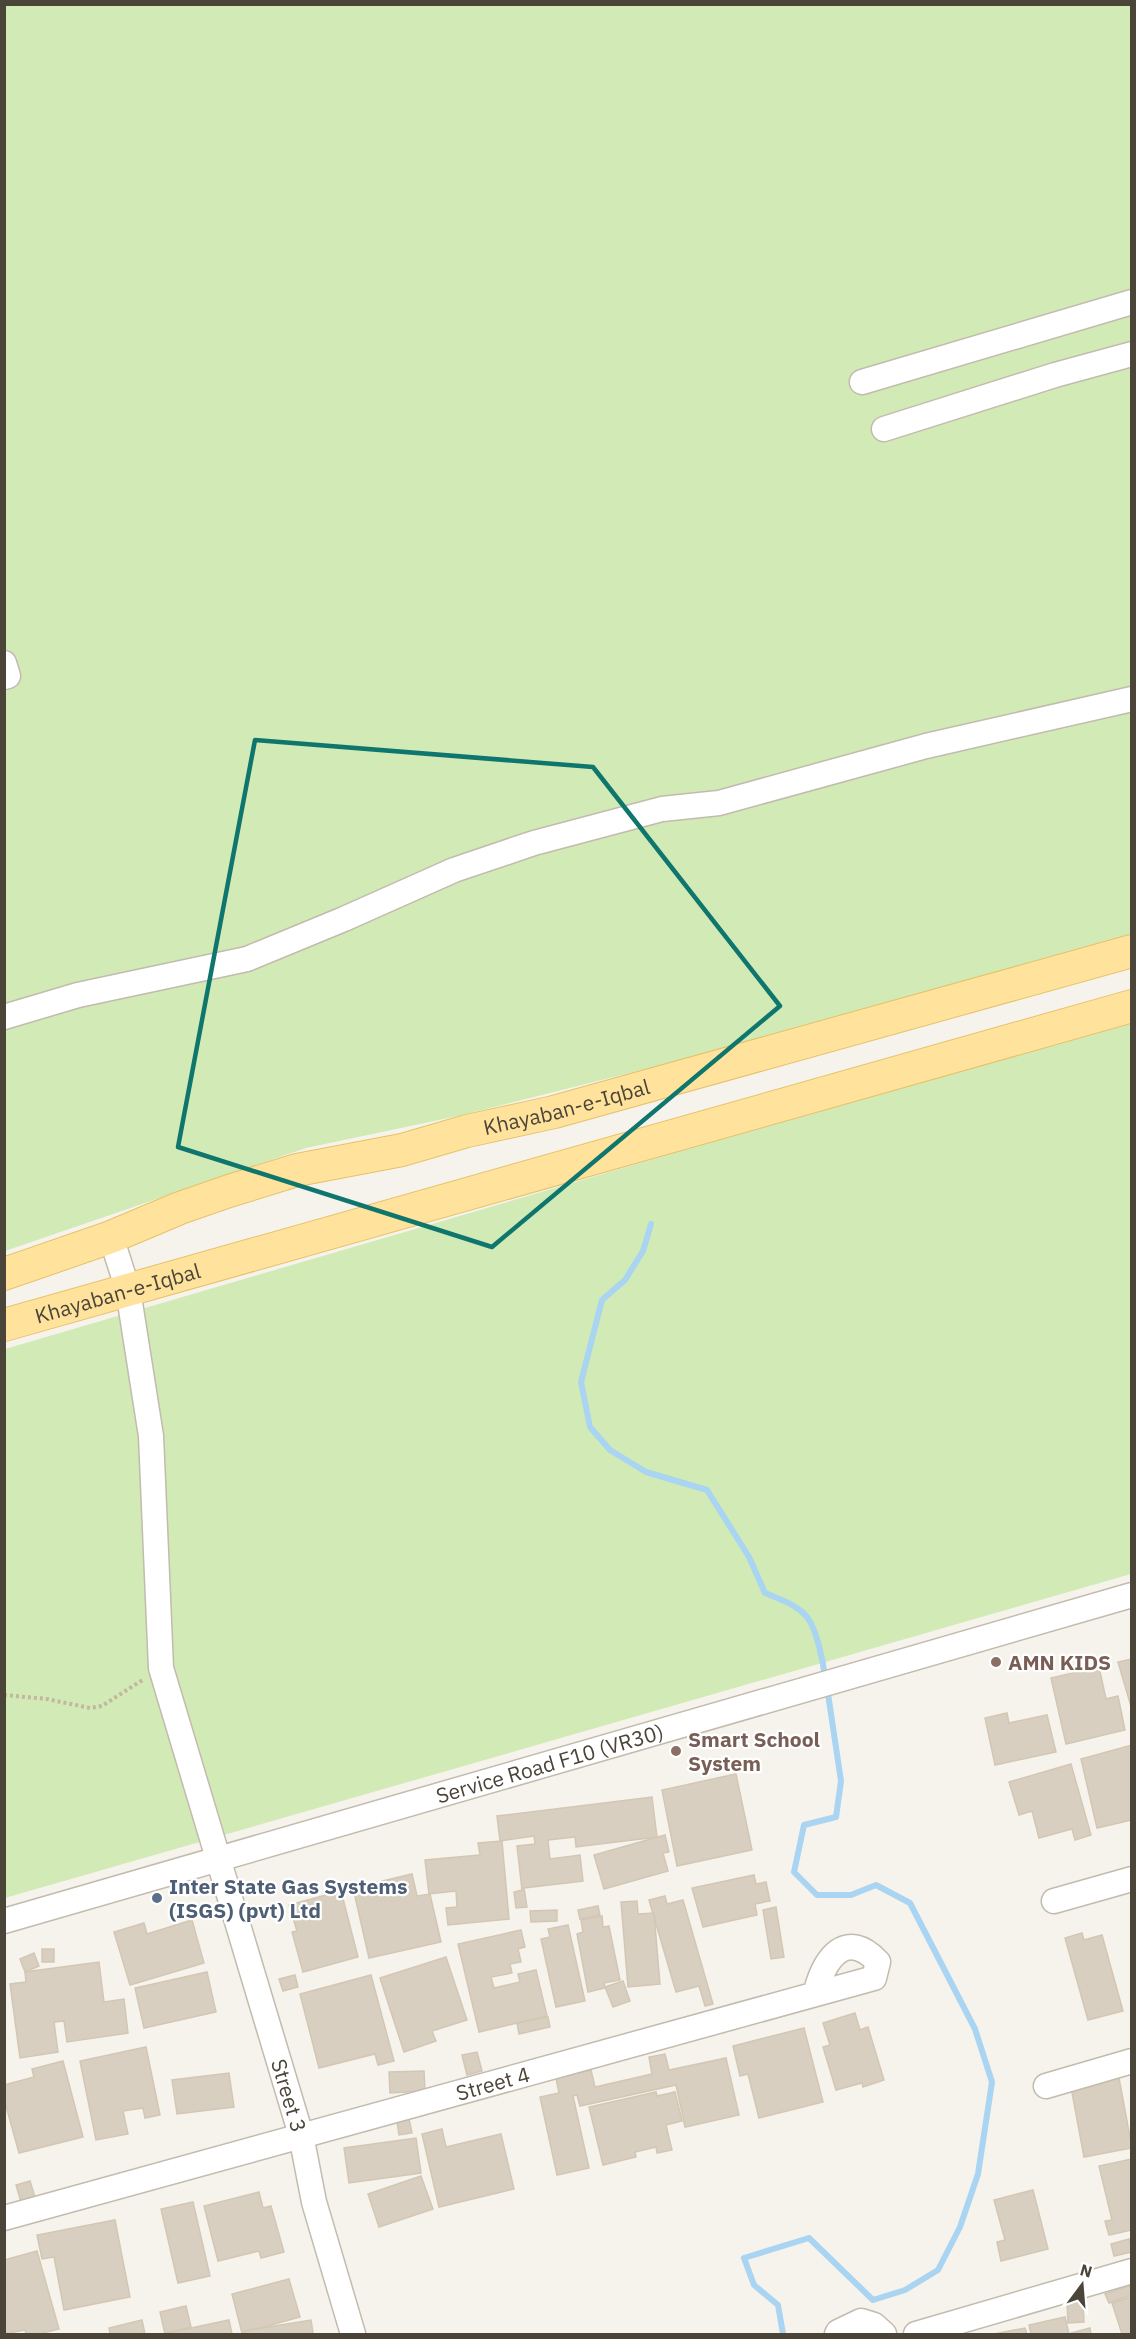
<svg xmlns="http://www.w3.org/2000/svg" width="1136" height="2339" font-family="'IBM Plex Sans',sans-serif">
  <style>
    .green { fill: #d2eab5 }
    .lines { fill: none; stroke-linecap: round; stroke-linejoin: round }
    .stream { stroke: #a9d4f2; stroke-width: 6 }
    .building { fill: #d8cfc1; stroke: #d3c7b4; stroke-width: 1.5 }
    .minor-casing { stroke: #c2bbae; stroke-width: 27 }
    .major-casing { stroke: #e6c16a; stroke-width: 34 }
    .path { stroke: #c4b79f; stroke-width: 4; stroke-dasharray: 3 3; stroke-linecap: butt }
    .minor { stroke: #fff; stroke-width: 24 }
    .major { stroke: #ffe39c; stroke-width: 32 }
    .marked { fill: none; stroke: #0f766e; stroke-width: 4.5; stroke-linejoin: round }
    .education-dot { fill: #8d6e63; stroke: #fff; stroke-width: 2 }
    .service-dot { fill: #5c6f8a; stroke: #fff; stroke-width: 2 }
    .labels { text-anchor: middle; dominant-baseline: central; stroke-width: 4.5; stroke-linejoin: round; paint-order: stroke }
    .street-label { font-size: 21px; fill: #4b4439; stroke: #fff }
    .education-label { font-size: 21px; font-weight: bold; fill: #785e54; stroke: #fff; text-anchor: start }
    .service-label { font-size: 21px; font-weight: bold; fill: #4e5e75; stroke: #fff; text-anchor: start }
  </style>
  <rect width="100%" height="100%" fill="#f6f3ec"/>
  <g class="green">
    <polygon points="4,5 1131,5 1131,937 829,1023 458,1116 306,1148 5,1251"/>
    <polygon points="1131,1021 1131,1574 5,1898 5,1349 910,1084"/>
  </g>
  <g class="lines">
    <g class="stream">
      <path d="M 651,1224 L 643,1251 L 625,1280 L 602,1300 L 581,1382 L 590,1427 L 610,1450 L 646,1472 L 707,1490 L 749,1557 L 765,1593 C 780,1599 797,1605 807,1617 C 817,1630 823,1661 825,1677"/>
      <polyline points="783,2334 778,2305 754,2285 744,2258 809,2238 873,2300 905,2290 938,2270 960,2227 978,2174 992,2082 975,2029 910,1903 876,1885 851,1895 817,1895 794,1872 804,1825 836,1817 841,1781 827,1687"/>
    </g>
  </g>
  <g class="building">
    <polygon points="1132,1659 1132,1710 1118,1662"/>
    <polygon points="1099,1667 1106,1699 1118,1696 1125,1730 1066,1744 1051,1678"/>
    <polygon points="1007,1713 1009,1723 1047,1715 1056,1752 995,1765 985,1718"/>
    <polygon points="1132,1745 1132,1820 1097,1828 1081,1759"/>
    <polygon points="1071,1764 1091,1835 1075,1840 1072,1829 1039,1838 1032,1811 1019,1815 1009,1782"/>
    <polygon points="736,1774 752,1850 677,1866 662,1790"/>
    <polygon points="652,1797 657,1837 576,1847 575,1837 548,1840 550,1859 580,1855 583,1881 524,1888 527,1907 516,1908 514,1892 522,1890 517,1846 535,1844 534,1836 500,1841 497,1816"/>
    <polygon points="665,1835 669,1852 663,1853 668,1871 604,1889 594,1855"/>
    <polygon points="502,1841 509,1919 448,1925 446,1908 457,1907 456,1891 429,1894 425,1860 480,1855 478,1843"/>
    <polygon points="412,1874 417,1896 430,1894 441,1942 369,1958 353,1888"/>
    <polygon points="754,1875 756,1884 766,1882 770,1901 755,1904 757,1915 703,1927 692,1888"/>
    <polygon points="341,1891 358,1957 303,1972 292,1932 297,1931 289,1905"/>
    <polygon points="665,1896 667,1904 683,1900 713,2004 705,2006 699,1986 676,1992 649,1900"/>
    <polygon points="637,1901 638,1914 654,1913 660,1984 628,1987 621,1902"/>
    <polygon points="598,1906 600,1915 580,1919 578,1910"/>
    <polygon points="776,1907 784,1957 771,1959 763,1910"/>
    <polygon points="557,1910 557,1921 531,1922 530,1911"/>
    <polygon points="602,1916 603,1927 609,1926 620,1980 604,1983 605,1988 588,1992 577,1934 583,1932 581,1920"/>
    <polygon points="192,1920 204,1963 130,1985 114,1932 144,1923 147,1934"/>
    <polygon points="568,1925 585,2001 556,2007 541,1939 550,1937 548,1929"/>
    <polygon points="521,1930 525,1947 518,1949 521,1962 510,1964 512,1973 491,1977 494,1988 520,1982 518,1974 536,1970 547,2016 479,2032 458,1944"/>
    <polygon points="1082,1933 1084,1940 1102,1935 1123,2011 1088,2020 1065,1938"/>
    <rect x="42" y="1949" width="12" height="13"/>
    <polygon points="34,1953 39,1966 25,1972 20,1959"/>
    <polygon points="446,1957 467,2020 432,2031 436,2041 404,2052 380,1978"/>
    <polygon points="99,1962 104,2002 124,1999 128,2033 67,2042 64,2021 54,2022 58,2052 20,2058 10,1984 26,1982 25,1972"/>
    <polygon points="207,1972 216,2012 144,2028 135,1988"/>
    <polygon points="295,1975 298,1987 283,1991 279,1979"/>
    <polygon points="371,1975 394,2061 378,2065 375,2054 319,2068 300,1994"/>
    <polygon points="623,1981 630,2001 613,2007 605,1987"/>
    <polygon points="855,2013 860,2030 868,2027 884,2080 863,2087 862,2083 836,2090 823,2047 830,2045 823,2023"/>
    <polygon points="548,2017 550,2027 519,2034 517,2023"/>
    <polygon points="804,2028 823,2102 759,2118 748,2074 740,2076 733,2046"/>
    <polygon points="146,2047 160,2115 145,2118 143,2108 123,2111 128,2134 96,2140 80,2061"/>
    <polygon points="477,2052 482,2071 467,2075 462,2055"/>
    <polygon points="665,2054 669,2070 726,2058 739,2115 685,2127 676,2085 580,2106 577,2095 573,2096 589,2168 557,2175 540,2097 559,2093 556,2078 591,2070 595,2087 652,2074 649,2057"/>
    <polygon points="63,2061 83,2137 19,2153 4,2099 4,2085 34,2077 32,2069"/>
    <polygon points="424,2071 425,2091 390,2093 389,2072"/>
    <polygon points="229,2073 234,2107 177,2114 172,2080"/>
    <polygon points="1119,2078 1132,2148 1084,2157 1071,2087"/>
    <polygon points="656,2092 657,2096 675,2092 682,2121 666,2125 672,2150 657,2153 656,2147 635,2152 636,2157 603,2165 589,2107"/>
    <polygon points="409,2119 412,2133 399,2135 397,2122"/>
    <polygon points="442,2129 446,2147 501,2134 514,2189 439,2207 422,2134"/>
    <polygon points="416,2138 421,2173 349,2183 344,2148"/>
    <polygon points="1132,2159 1132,2230 1109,2235 1105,2221 1112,2220 1099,2166"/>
    <polygon points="421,2176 433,2209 379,2227 368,2194"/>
    <polygon points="30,2181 35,2197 21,2202 16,2185"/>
    <polygon points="1033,2190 1048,2249 1001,2261 997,2242 1005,2240 994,2200"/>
    <polygon points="259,2192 263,2208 271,2206 284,2252 261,2258 259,2251 218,2261 204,2206"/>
    <polygon points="193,2202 210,2276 178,2283 161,2209"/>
    <polygon points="115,2220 130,2297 64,2310 54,2257 42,2259 37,2235"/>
    <polygon points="1129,2239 1132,2252 1114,2256 1111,2244"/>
    <polygon points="37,2251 59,2329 39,2334 26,2334 25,2330 4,2334 4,2260"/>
    <polygon points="289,2279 300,2317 242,2333 232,2294"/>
    <polygon points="1132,2285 1132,2295 1109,2303 1105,2294"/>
    <polygon points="1132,2297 1132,2334 1122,2334 1112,2303"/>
    <polygon points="1083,2302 1084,2322 1068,2323 1067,2303"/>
    <polygon points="186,2306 191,2327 165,2334 160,2312"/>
    <polygon points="1065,2317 1069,2334 1031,2334 1029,2325"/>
    <polygon points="142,2320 145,2334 110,2334 109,2328"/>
    <polygon points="229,2320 232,2334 167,2334 167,2333"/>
    <polygon points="311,2320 313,2333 311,2334 245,2334 244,2331"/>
    <polygon points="1025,2328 1027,2334 994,2334"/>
    <polygon points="1090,2328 1091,2334 1071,2334 1071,2333"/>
  </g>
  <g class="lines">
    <defs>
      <g id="minor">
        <polyline points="862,382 1132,302"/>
        <polyline points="884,429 1055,375 1132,354"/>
        <polyline points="4,663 8,676 4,677"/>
        <polyline points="4,1017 78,995 247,959 344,919 454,870 534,843 662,809 719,803 926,746 1132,699"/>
        <path id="s1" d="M 111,1237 L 128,1290 L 151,1436 L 161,1668 L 301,2135 L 314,2202 L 353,2334"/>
        <polyline points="1054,1901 1132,1879"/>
        <path id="s2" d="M 4,1921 L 1132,1595"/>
        <polyline points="1046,2086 1132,2061"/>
        <path id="s3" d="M 4,2218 L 874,1978 L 878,1962 C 846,1928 825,1958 816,1991"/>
        <polyline points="837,2334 838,2332 861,2321 874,2325 884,2334"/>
        <polyline points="916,2334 1132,2271"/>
      </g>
      <g id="major">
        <path id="s4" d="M 4,1274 L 111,1237 L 180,1208 L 229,1191 L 297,1170 L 402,1150 L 467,1131 L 554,1112 L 1132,951"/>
        <path id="s5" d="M 4,1325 L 1132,1006"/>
      </g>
    </defs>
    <use href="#minor" class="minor-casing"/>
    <use href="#major" class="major-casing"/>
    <polyline class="path" points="4,1695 47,1699 90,1708 102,1706 144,1679"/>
    <use href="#minor" class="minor"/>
    <use href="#major" class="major"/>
  </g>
  <path class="marked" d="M 255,740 L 593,767 L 780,1006 L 492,1247 L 178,1147 Z"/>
  <g class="education-dot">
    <circle cx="996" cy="1662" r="6"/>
    <circle cx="676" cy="1751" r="6"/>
  </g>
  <circle class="service-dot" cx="157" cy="1898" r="6"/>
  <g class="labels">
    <g class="street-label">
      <text stroke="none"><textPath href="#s4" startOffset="588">Khayaban-e-Iqbal</textPath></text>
      <text stroke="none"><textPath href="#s5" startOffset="118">Khayaban-e-Iqbal</textPath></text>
      <text stroke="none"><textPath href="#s2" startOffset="568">Service Road F10 (VR30)</textPath></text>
      <text stroke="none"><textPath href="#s3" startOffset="507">Street 4</textPath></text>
      <text stroke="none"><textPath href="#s1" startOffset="882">Street 3</textPath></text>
    </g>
    <g class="education-label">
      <text x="1008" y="1662">AMN KIDS</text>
      <text x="688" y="1739">Smart School<tspan x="688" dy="24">System</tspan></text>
    </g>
    <g class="service-label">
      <text x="169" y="1886">Inter State Gas Systems<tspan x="169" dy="24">(ISGS) (pvt) Ltd</tspan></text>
    </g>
  </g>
  <rect width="1136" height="2339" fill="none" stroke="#4b4439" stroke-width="12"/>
  <g transform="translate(1082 2285) rotate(16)" stroke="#ffffff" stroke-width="4.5" paint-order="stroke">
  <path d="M0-4.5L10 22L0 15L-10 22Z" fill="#4b4439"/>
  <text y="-9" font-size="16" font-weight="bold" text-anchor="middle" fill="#4b4439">N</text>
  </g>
</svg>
